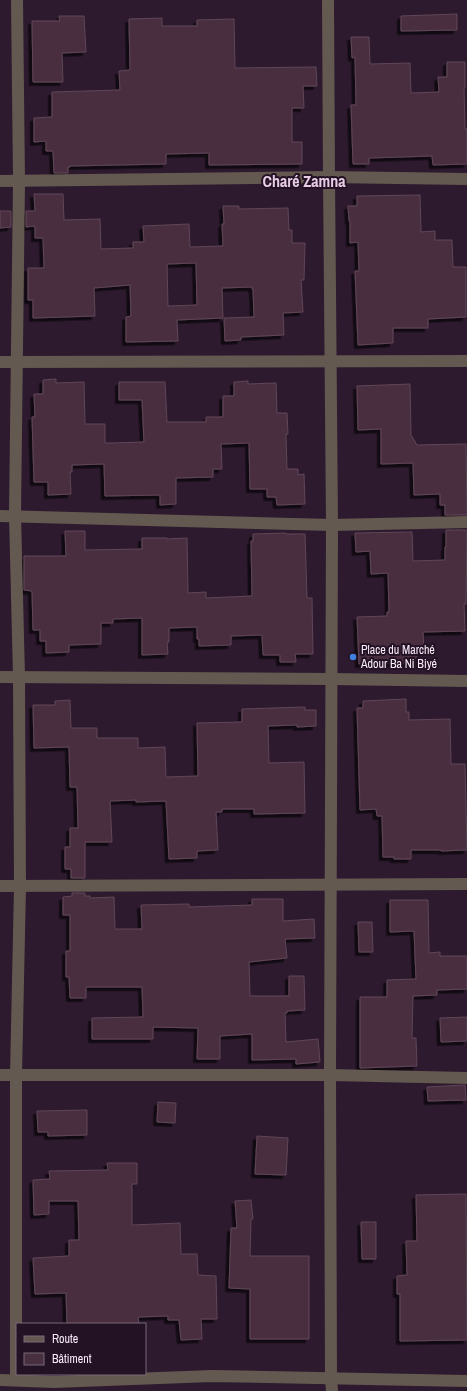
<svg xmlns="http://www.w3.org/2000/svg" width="467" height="1391" font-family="'Archivo Narrow',sans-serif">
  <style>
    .building { fill: #482f40; stroke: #604657; fill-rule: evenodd; filter: url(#shadow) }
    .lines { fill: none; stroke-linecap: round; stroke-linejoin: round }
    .minor { stroke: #645950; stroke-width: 12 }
    .shop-dot { fill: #3f7fe0; stroke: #231124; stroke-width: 1.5 }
    .labels { text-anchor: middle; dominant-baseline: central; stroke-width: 4; stroke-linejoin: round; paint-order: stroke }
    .poi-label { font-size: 12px; fill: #f9ecf9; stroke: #231124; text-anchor: start }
    .district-label { font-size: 16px; font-weight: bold; fill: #e7cde6; stroke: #231124 }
  </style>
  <defs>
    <filter id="shadow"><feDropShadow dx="-3.5" dy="3.5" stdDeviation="0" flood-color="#0009"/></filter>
  </defs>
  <rect width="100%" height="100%" fill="#2d1a2e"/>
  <g class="building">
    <polygon points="457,14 457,30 401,31 401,16"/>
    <polygon points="59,16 84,16 86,52 62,53 63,82 33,82 32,21 60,21"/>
    <polygon points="162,18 162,26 197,26 197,20 234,19 235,68 316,67 317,86 303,86 304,108 292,108 292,142 302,142 302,164 209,165 209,153 166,154 166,164 69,166 70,167 68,167 68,173 54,173 53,151 46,151 46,141 34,142 34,118 52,117 52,92 120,90 119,71 130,70 129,19"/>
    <polygon points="351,37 369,37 370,64 410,63 411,93 439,92 438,77 447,77 447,62 465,62 465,88 464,88 465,129 467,129 467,164 433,165 432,156 369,158 369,164 353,164 351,105 356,105 355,57 352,58"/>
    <path d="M 34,194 L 63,194 L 64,220 L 100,219 L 101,249 L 133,248 L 133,242 L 144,242 L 143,226 L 189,224 L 190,247 L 223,246 L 222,224 L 224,224 L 223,206 L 239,206 L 239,209 L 288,208 L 289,230 L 292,230 L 292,243 L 305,243 L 304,280 L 301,280 L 303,312 L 283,313 L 284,335 L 241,337 L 241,340 L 225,341 L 224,318 L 254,317 L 253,289 L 252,289 L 252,287 L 222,288 L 223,318 L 177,320 L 178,341 L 126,342 L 126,317 L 131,316 L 130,285 L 94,288 L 95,316 L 33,318 L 33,300 L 28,300 L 28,268 L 44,268 L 43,238 L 35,238 L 35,226 L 26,227 L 26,211 L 35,211 ZM 196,263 L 197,305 L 168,306 L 167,264 Z"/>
    <polygon points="420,195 421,232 435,231 435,240 452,240 453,267 466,267 466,317 428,319 428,328 393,328 393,343 358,345 355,271 359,271 358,242 350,243 350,221 349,221 348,206 357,206 357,196"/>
    <polygon points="0,211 11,211 11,227 0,228"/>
    <polygon points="56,379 56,383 84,382 85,424 105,424 105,443 113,443 144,442 142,400 119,400 119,382 165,382 167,422 206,422 206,417 223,417 223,396 234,396 234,382 248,381 248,384 276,383 277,413 287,413 288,434 286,434 287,469 298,469 298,475 304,474 305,504 277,505 276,497 267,497 267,489 250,489 249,443 221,444 222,469 213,469 213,477 176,478 176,504 160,505 160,495 105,496 104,464 72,465 72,472 70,472 71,494 48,495 48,482 34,482 32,417 35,417 34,394 43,394 43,380"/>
    <polygon points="410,384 411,435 417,445 466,444 467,515 445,515 445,505 440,505 440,494 414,495 413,463 381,464 381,429 358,430 357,386"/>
    <polygon points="446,530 467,530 466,604 464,604 465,631 423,632 424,652 419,652 413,663 359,664 357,617 387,616 387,612 389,612 388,573 371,574 370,551 356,552 355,533 412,532 413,561 445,560 445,547 446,547"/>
    <polygon points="65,531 85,531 85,550 142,549 142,538 167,538 167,539 187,538 188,593 206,592 206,598 252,596 251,541 253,541 253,534 286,533 286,534 305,534 307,598 312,598 313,654 295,654 296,662 280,662 280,655 263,655 262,635 231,636 231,645 199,646 199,639 197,639 197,627 169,628 169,642 167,642 168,654 142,655 142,618 113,619 113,623 101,623 101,644 69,645 69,652 46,653 46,641 40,641 40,630 33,630 32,591 24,590 24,556 66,556"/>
    <polygon points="406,699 406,712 409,712 409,720 450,719 451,764 465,764 467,850 441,851 441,850 411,850 411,859 394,859 394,857 383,857 382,816 377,816 376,809 360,810 357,708 363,708 363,701"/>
    <polygon points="70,700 71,728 97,728 97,738 138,738 138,748 165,747 166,777 198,776 197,723 242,722 242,709 305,707 305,710 316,710 316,726 297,727 297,725 268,726 269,763 304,762 305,813 254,814 254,809 222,809 222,812 216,812 218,850 197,851 197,858 169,859 166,801 136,802 136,800 110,801 112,842 85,842 85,878 71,878 71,869 65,869 65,847 70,847 70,828 78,828 77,787 70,787 69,747 34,748 33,705 55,705 55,701"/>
    <polygon points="72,893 85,893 85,896 90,896 90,898 114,897 115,929 142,929 141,905 189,904 189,907 252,905 252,899 283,899 283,921 314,919 315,938 285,939 287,958 249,962 250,996 289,996 289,976 304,976 305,1010 287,1011 287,1013 285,1013 286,1042 318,1039 320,1062 296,1064 296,1059 252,1060 252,1034 220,1036 220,1059 197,1059 198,1028 153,1027 153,1039 92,1039 92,1018 143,1017 142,987 86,987 86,998 70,998 69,977 66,977 66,951 70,951 70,915 63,915 63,897 72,896"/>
    <polygon points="390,900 428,900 429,953 440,952 440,956 467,956 467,989 437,990 437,995 413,996 412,1038 416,1038 417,1066 360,1068 360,997 387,997 387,980 416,979 414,931 390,932"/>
    <polygon points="358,922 372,922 373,952 359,952"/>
    <polygon points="467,1017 467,1041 441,1042 440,1018"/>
    <polygon points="465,1085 466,1100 428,1101 427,1087"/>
    <polygon points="158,1102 176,1103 175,1123 157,1122"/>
    <polygon points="87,1110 87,1135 48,1136 48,1132 38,1132 37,1111"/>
    <polygon points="257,1136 288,1138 286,1175 255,1174"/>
    <polygon points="107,1163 137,1163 137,1184 132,1184 132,1225 180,1223 181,1254 197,1254 198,1275 216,1276 217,1319 201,1319 202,1339 181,1340 179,1320 168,1320 168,1316 138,1317 139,1324 67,1324 66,1293 35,1294 33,1258 69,1256 69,1240 79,1240 78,1201 49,1201 49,1214 34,1215 33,1180 50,1179 49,1171 108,1170"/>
    <polygon points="466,1194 467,1340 400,1341 400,1294 397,1294 397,1276 407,1275 406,1241 417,1241 416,1195"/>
    <polygon points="251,1200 253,1219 251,1219 250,1256 309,1256 309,1339 250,1339 250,1289 229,1288 231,1228 237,1228 235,1201"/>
    <polygon points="361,1222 376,1222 376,1259 362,1259"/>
  </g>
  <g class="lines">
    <g class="minor">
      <polyline points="328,0 329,177 332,525 330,1075 331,1379 332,1391"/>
      <polyline points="0,181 329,177 467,179"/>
      <polyline points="0,362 467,361"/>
      <polyline points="0,516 332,525 467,522"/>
      <polyline points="0,677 332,679 467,681"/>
      <polyline points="0,886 467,884"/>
      <polyline points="0,1075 330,1075 467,1078"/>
      <polyline points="0,1380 54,1382 212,1376 467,1381"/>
      <polyline points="16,1380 16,1075 20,887 19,677 15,515 19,181 17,0"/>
    </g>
  </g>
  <circle class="shop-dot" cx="353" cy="657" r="4"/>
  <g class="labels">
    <g class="poi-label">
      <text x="361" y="650">Place du Marché<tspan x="361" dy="14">Adour Ba Ni Biyé</tspan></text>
    </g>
    <g class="district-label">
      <text x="304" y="181">Charé Zamna</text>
    </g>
  </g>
  <rect x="16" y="1323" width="130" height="52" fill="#231124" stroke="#796979"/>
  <rect x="24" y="1336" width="20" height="6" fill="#645950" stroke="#796979"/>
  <text x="52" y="1343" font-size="12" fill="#f9ecf9">Route</text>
  <rect x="24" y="1353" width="20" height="12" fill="#482f40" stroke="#796979"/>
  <text x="52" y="1363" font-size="12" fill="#f9ecf9">Bâtiment</text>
</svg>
